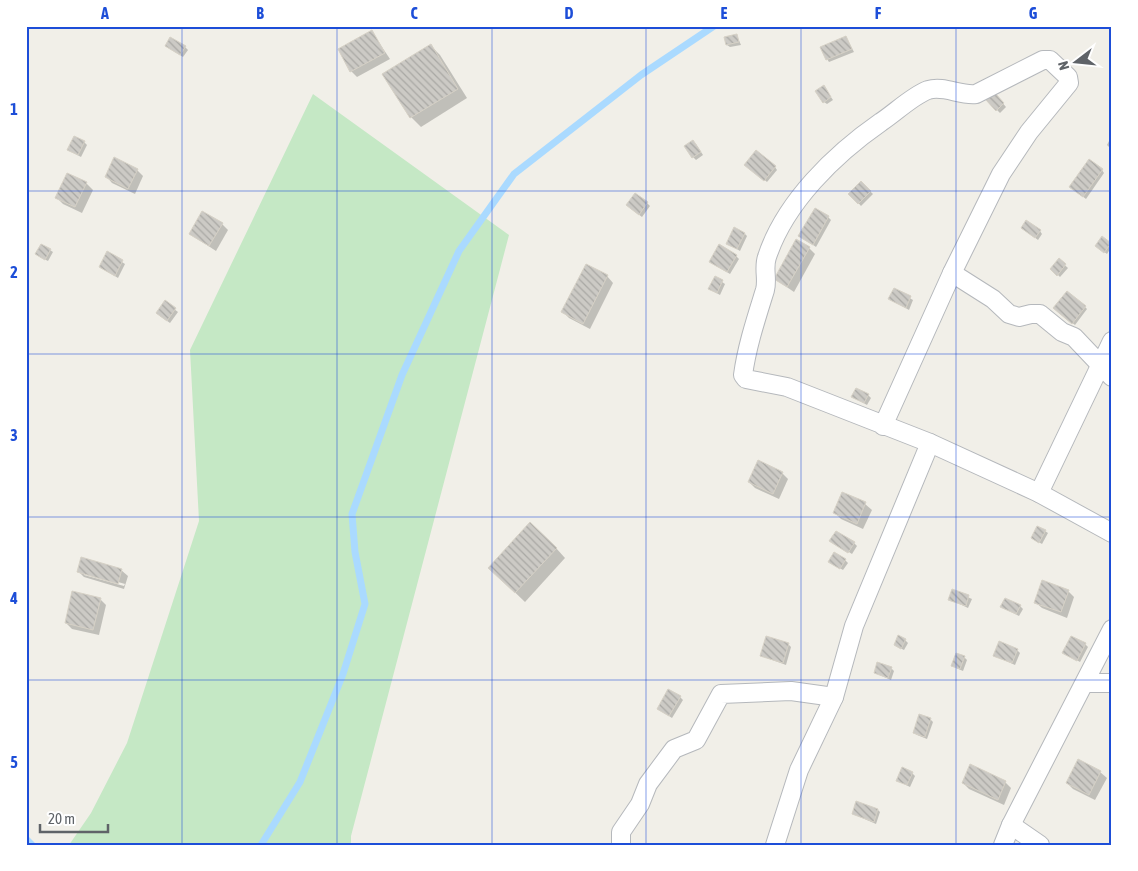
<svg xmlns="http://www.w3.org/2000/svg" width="1138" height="871" font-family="'Asap Condensed',sans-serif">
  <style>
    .garden { fill: #c5e8c5 }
    .shadow { fill: #0003; fill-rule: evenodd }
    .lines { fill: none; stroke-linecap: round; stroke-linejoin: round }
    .stream { stroke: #aadaff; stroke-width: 7 }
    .building { fill: url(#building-back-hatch); stroke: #d6d1c6 }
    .street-casing { stroke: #b5b8bc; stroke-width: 20 }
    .street { stroke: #fff; stroke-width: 18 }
    .grid { fill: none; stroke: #1d4ed8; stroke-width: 1; stroke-opacity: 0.55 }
    .neatline { fill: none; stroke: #1d4ed8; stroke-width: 2 }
    .grid-label { font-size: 16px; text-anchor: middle; font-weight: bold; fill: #1d4ed8 }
  </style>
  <defs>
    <pattern id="building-back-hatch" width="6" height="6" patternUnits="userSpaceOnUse" patternTransform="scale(1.25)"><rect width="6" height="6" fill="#cccac5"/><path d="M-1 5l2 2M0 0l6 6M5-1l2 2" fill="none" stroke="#a9a8a4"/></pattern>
  </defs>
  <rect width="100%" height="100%" fill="#f1efe8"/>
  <polygon class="garden" points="313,94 509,235 351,836 351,845 69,845 91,813 127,743 199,521 190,350"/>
  <g class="shadow">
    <polygon points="372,32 390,59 357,77 351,71"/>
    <polygon points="737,36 741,45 730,47 727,45"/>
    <polygon points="846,37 854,52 829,62 827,59"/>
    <polygon points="166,46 185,47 188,50 183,57"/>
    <polygon points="431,46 440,55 467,98 421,127 411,117 384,74"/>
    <polygon points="826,90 833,100 827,104 824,102"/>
    <polygon points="995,94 1006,107 1000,113 988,101"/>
    <polygon points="1109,141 1112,142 1112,150 1107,145"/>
    <polygon points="84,142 87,145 81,157 68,150"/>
    <polygon points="696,144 703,155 696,160 693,157"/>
    <polygon points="749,167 775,167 777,170 767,182"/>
    <polygon points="137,170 143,176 135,194 112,183 106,176"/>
    <polygon points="1102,170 1104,173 1086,199 1074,190"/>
    <polygon points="67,175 87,184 93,190 82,213 63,204 57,198"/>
    <polygon points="861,183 873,194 861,206 850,194"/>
    <polygon points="647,203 650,206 642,217 630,208"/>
    <polygon points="828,217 831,220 816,247 800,236"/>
    <polygon points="222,224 228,230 216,251 190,234"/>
    <polygon points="1025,230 1040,231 1042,234 1038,240"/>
    <polygon points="745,234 747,236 740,251 728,244"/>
    <polygon points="1102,238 1112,246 1107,254 1099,248"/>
    <polygon points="809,248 815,254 794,292 775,279"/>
    <polygon points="50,250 53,252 48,261 40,257"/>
    <polygon points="108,253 125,264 118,278 100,267"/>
    <polygon points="736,256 739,259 730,274 713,264"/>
    <polygon points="1059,260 1068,268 1060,277 1052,269"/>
    <polygon points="586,266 607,276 613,283 590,329 569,318 563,312"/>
    <polygon points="715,277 725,284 720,295 709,289"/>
    <polygon points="894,289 913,300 909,310 890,299"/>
    <polygon points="165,302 178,312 170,323 160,316"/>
    <polygon points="1085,307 1087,309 1075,325 1057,311"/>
    <polygon points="868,395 871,398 867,405 853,397"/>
    <polygon points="782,473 788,479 779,499 755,488 749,482"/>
    <polygon points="865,504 872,510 863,529 841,519 835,513"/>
    <polygon points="1045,531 1048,533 1042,544 1032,538"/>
    <polygon points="832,541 854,543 857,546 852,554"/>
    <polygon points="556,548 565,558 525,602 499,577"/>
    <polygon points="845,560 848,563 843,570 833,564"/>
    <path d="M 121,570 L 128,576 L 124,589 L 84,577 L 78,571 ZM 84,572 L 125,584 L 124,586 L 84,575 Z"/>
    <polygon points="952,590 972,599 968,608 949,599"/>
    <polygon points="1068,591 1074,597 1067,618 1042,608 1035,602"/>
    <polygon points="100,599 106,605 99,635 72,629 66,623"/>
    <polygon points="1020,606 1023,609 1019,616 1002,607"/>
    <polygon points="905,640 908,643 904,650 898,647"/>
    <polygon points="788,644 791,647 786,665 761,656"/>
    <polygon points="1085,644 1088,647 1080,662 1064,653"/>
    <polygon points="1017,650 1020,653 1015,665 995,656"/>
    <polygon points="964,657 967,660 963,671 956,668 953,666"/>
    <polygon points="891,668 894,671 891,680 875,673"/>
    <polygon points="680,697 683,700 672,718 658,709"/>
    <polygon points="930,719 933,722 927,739 917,735 914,733"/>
    <polygon points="1078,761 1100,772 1107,778 1095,800 1073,789 1067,783"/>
    <polygon points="912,773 915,776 910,787 898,781"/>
    <polygon points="1005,782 1011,788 1004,805 969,789 963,783"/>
    <polygon points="878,810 880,812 876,824 853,814"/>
  </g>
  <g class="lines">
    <g class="stream">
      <polyline points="26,839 32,845"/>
      <polyline points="261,845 300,782 343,674 365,604 355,552 352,514 402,375 459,251 514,174 641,75 714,26"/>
    </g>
  </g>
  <g class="building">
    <polygon points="372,30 385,53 350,72 338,49"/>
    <polygon points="737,34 739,42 726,45 724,37"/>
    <polygon points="846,36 852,49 826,60 820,47"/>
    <polygon points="170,37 186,46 180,55 165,46"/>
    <polygon points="431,44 458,89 410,118 382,74"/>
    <polygon points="824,85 831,97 823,103 815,91"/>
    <polygon points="995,93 1004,103 996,111 986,100"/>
    <polygon points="74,136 85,141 78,155 67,150"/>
    <polygon points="693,140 701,152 692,158 684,146"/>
    <polygon points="756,150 776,166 764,181 744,165"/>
    <polygon points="114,157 138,169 128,189 105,177"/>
    <polygon points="1089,159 1103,169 1083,197 1069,187"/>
    <polygon points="67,173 87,182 75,207 55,198"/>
    <polygon points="861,181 871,191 858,204 848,194"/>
    <polygon points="635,193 648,202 639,215 626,205"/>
    <polygon points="815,208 829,216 813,245 798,236"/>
    <polygon points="202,211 223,223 209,246 189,234"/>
    <polygon points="1026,220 1041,230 1035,238 1021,228"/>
    <polygon points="734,227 745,233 737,249 726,244"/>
    <polygon points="1102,236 1111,243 1104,253 1095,246"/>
    <polygon points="796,239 810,247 787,287 774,279"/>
    <polygon points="41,244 51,249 45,260 35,254"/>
    <polygon points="719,244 737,255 727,272 709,262"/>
    <polygon points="107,251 123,260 115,276 99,267"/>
    <polygon points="1059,258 1066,264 1057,276 1050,269"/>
    <polygon points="586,264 608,275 583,324 561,312"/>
    <polygon points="715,276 723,280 717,293 708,289"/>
    <polygon points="894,288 911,296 906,308 888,299"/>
    <polygon points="1067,291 1086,306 1072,324 1053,308"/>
    <polygon points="165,300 176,308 167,321 156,313"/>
    <polygon points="856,388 869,394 864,403 851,397"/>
    <polygon points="758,460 783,472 773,494 748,482"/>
    <polygon points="842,492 866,502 857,524 833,513"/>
    <polygon points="530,522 557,548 515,593 488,568"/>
    <polygon points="1037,526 1046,530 1039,543 1031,538"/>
    <polygon points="836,531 855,542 848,553 829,541"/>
    <polygon points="834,552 846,559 840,569 828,562"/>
    <polygon points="81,557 122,569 118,584 77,572"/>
    <polygon points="1042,580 1069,590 1061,612 1034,603"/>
    <polygon points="952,589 969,595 966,606 948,600"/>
    <polygon points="72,591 101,598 93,630 65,623"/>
    <polygon points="1005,598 1021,605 1016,614 1000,607"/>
    <polygon points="898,635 906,639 901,649 894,645"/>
    <polygon points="766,636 789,643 783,663 760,656"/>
    <polygon points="1071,636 1086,643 1077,661 1062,653"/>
    <polygon points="999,641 1018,649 1012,663 993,656"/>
    <polygon points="956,653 965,656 960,669 951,666"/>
    <polygon points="877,662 892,667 888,678 874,673"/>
    <polygon points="668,689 681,696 669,716 657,709"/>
    <polygon points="919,714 931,718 925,737 913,733"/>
    <polygon points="1078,759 1101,771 1089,795 1066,783"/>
    <polygon points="970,764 1006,781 998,800 962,783"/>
    <polygon points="902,767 913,772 907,785 896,781"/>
    <polygon points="856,801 878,809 874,822 852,814"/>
  </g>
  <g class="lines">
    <defs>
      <g id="street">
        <polyline points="952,273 993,299 1009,314 1019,317 1031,314 1040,314 1062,332 1074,337 1112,377"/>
        <path d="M 883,426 L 952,273 L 1001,174 L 1029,132 L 1069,83 L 1068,77 L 1050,60 L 1043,60 L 976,94 C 960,96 944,85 928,90 C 912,96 895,113 881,122 C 835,154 785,202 767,257 C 763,268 768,279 765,290 C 756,319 747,346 743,375 L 746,379 L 787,387 L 930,443 L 1039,493 L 1112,533"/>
        <polyline points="1039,493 1112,341"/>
        <polyline points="1086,683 1112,683"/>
        <polyline points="1011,825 1040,845"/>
        <polyline points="621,845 621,832 640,804 648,784 674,749 696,740 721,694 791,691 834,697"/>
        <polyline points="775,845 799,770 834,697 854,626 930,443"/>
        <polyline points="1003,845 1011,825 1112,629"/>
      </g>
    </defs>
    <use href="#street" class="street-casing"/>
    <use href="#street" class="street"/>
  </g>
  <path class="grid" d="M 182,26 L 182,845M 337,26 L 337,845M 492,26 L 492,845M 646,26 L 646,845M 801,26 L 801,845M 956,26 L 956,845M 26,191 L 1112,191M 26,354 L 1112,354M 26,517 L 1112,517M 26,680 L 1112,680"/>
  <rect width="1138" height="871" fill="none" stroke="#ffffff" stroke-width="55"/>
  <g transform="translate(1076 62) rotate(254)" stroke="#ffffff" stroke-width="4" paint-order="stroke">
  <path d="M0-4L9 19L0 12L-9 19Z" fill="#5f6368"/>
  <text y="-8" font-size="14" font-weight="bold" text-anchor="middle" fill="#5f6368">N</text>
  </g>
  <path d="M40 824v8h68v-8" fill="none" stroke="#5f6368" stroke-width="2.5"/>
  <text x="48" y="824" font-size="15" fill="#5f6368" stroke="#ffffff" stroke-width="4" paint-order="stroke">20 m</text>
  <rect x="28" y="28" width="1082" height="816" class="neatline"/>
  <g class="grid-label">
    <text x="105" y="19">A</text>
    <text x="260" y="19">B</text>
    <text x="414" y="19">C</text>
    <text x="569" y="19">D</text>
    <text x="724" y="19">E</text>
    <text x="878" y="19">F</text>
    <text x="1033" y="19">G</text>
    <text x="14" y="115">1</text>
    <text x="14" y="278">2</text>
    <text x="14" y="441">3</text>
    <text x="14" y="604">4</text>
    <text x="14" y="768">5</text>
  </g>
</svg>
